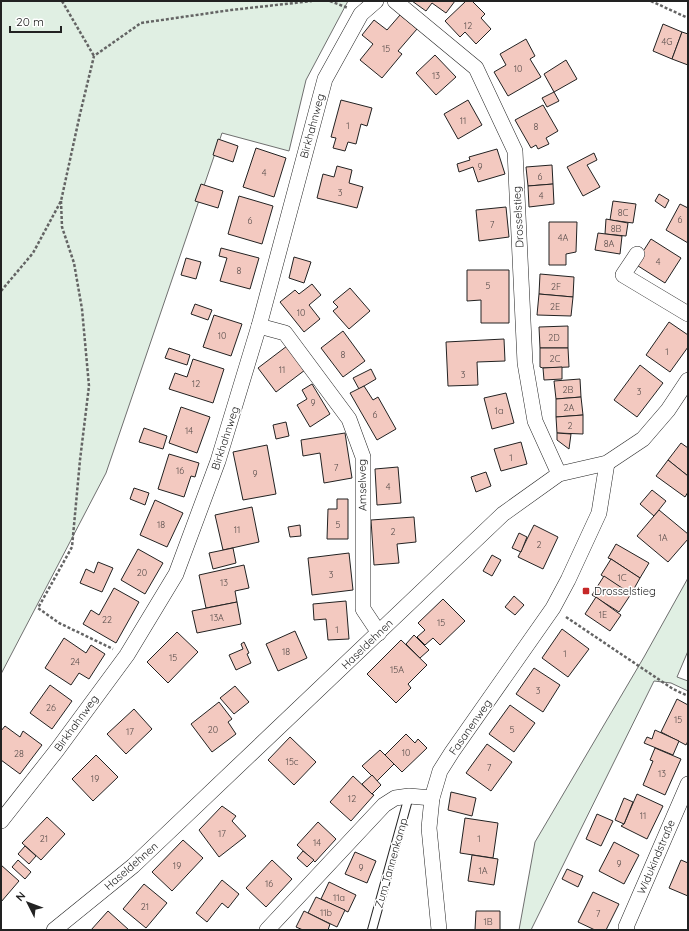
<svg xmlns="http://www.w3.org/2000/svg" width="689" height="931" font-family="Quicksand,sans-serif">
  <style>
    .green { fill: #e0efe3; stroke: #6f6f6f }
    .building { fill: #f3c9c0; stroke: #222 }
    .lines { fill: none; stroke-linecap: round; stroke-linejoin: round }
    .service-casing { stroke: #222; stroke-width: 10 }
    .minor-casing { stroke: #222; stroke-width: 16 }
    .path { stroke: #646464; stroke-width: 2.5; stroke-dasharray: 3 2; stroke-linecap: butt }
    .service { stroke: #fff; stroke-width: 8 }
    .minor { stroke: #fff; stroke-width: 15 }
    .poi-dot { fill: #c62828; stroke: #fff; stroke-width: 1.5 }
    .labels { text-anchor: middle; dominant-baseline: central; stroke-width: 3; stroke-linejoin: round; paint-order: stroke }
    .number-label { font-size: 9px; fill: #564c4a }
    .street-label { font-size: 11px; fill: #222; stroke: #fff }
    .poi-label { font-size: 11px; fill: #222; stroke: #fff; text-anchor: start }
  </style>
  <rect width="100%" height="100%" fill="#fff"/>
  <g class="green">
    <polygon points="1,1 348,1 306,80 289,151 222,133 106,473 1,674"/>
    <polygon points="688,578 688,651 677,677 688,681 688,691 671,683 654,681 531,930 519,930 535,842 644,657"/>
  </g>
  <g class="building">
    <polygon points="412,1 455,1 446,13 432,3 426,11"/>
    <polygon points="466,1 472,1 485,14 481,18 491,29 476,44 465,32 460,37 445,21"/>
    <polygon points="400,15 417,29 398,51 402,54 382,78 360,60 373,44 362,35 374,20 387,30"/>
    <polygon points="663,24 682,32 672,59 653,51"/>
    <polygon points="682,32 688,34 688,65 672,59"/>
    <polygon points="526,39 535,56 530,59 541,77 508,96 494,72 506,65 500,54"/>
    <polygon points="435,55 456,77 436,95 416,73"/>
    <polygon points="566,60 577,79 554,92 544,74"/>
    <polygon points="554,92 559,101 547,107 542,98"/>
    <polygon points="341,100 372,108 367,126 361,124 356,144 348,142 345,151 333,148 336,138 331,137"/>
    <polygon points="468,100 482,125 458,139 444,114"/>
    <polygon points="543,105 558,131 546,138 549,144 538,149 536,145 531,148 515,120"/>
    <polygon points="218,139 238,146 233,162 213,155"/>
    <polygon points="256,148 286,158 274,197 243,187"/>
    <polygon points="497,149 505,174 478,182 473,167 459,172 457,164 470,160 469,157"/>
    <polygon points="594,153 597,160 587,165 600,187 583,196 567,167"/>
    <polygon points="552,165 553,184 528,186 526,167"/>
    <polygon points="337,166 352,170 349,183 363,187 357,208 317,198 323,174 334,177"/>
    <polygon points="201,184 223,191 218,208 195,201"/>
    <polygon points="553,184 554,204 529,207 528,186"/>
    <polygon points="659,194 669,200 665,208 655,201"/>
    <polygon points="239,196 273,206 262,244 228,234"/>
    <polygon points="613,201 636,204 633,223 610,220"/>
    <polygon points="680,204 688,208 688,243 666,230"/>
    <polygon points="506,207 509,237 479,241 476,210"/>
    <polygon points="606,219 628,223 626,236 605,234"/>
    <polygon points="549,222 577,222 576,252 566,254 566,265 549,265"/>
    <polygon points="598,233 622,236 620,254 595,250"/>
    <polygon points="651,239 681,258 665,283 635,264"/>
    <polygon points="221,248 259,258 250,289 220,281 227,258 219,256"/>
    <polygon points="294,257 311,262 304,283 289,278"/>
    <polygon points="186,258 201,262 196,279 181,275"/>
    <polygon points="467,270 509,270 509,323 481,323 481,300 467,301"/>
    <polygon points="540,274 574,277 573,297 539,294"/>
    <polygon points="312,284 321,295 309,305 320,319 304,332 280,302 295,290 299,294"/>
    <polygon points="350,288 370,311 349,329 333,311 338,307 333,302"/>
    <polygon points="539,294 573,297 571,316 537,315"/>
    <polygon points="195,304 212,310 208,320 191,314"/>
    <polygon points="214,315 242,324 231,356 203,347"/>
    <polygon points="669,322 688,335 688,347 670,372 646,355"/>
    <polygon points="568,326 568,348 540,348 539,327"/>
    <polygon points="343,331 365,361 343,377 321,348"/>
    <polygon points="504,339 505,361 477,362 478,385 448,386 446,342"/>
    <polygon points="287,346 305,370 276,392 258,368"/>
    <polygon points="169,348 190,355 187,365 165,358"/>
    <polygon points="540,348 568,348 569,367 543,368 540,367"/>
    <polygon points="193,359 224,369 213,403 169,389 175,373 187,377"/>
    <polygon points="640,365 663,383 637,417 614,400"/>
    <polygon points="562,367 562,379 544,380 543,368"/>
    <polygon points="371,369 376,379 359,389 353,378"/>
    <polygon points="580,379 581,397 556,399 554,381"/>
    <polygon points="312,384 330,414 310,427 297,405 307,399 302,390"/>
    <polygon points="364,386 373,400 378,397 396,429 377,440 350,393"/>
    <polygon points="506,393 514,423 492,429 484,398"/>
    <polygon points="581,397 583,415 556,417 556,399"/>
    <polygon points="181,407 210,417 197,453 169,443"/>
    <polygon points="583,415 583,434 557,433 556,417"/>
    <polygon points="286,422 289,436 276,439 273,425"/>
    <polygon points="144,428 167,436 163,449 139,442"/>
    <polygon points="345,433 352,478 324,483 320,453 303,456 301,440"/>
    <polygon points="557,433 571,434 569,449 557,440"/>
    <polygon points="521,442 527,464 501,471 494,449"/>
    <polygon points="681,443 688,448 688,476 668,460"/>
    <polygon points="267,445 276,494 243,500 233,452"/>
    <polygon points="169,454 199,463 195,477 191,476 184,497 158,489"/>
    <polygon points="668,460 688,476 688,492 685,497 656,476"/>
    <polygon points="398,467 401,503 377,505 375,469"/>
    <polygon points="486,472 491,486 476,492 471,477"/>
    <polygon points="134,488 149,493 145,505 130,499"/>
    <polygon points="652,490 666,501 654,516 640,504"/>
    <polygon points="337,499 348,499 348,539 327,539 328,509 337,509"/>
    <polygon points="155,500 183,513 167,547 140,535"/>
    <polygon points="252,507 259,542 223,550 215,515"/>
    <polygon points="659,510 688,534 688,539 668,562 637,536"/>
    <polygon points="414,517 416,542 397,544 399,563 374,565 371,520"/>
    <polygon points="300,525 301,536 290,537 288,527"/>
    <polygon points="534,525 558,537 543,569 518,557"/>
    <polygon points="519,533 527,537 521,552 512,548"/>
    <polygon points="616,544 649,563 640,578 611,559 608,558"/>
    <polygon points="233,548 236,563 213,569 209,553"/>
    <polygon points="138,549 163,563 145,594 121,580"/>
    <polygon points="349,553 353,590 312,595 308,558"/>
    <polygon points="492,555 501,560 492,576 483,571"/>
    <polygon points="611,559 640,578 631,594 601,575"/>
    <polygon points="98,562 113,568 102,592 80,583 86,569 94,573"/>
    <polygon points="244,565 249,588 235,591 237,602 206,608 199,575"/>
    <polygon points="604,576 631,594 619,612 592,595"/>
    <polygon points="114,588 139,602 116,643 83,624 91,610 99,615"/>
    <polygon points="514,596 524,605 515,615 505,607"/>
    <polygon points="596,597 621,615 610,631 585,614"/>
    <polygon points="443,599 465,621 440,645 433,638 425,645 417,637 425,630 418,623"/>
    <polygon points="346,601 349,639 328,640 326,619 314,620 313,604"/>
    <polygon points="237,602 241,624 197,633 192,611"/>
    <polygon points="562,629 589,649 568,677 542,658"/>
    <polygon points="295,631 307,658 278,671 266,644"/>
    <polygon points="177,632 198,652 168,683 147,662"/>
    <polygon points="414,635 429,650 420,658 406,644"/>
    <polygon points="64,638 86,653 91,645 105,654 89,679 79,673 71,685 45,668"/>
    <polygon points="401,640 427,665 408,684 411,688 396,703 367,674"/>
    <polygon points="244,642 249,653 247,654 251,663 236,670 229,655 243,649 241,644"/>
    <polygon points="534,668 560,685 543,712 516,694"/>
    <polygon points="50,685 72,701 52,729 30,713"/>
    <polygon points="235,686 249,702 234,714 220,698"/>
    <polygon points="677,699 688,705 688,741 686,745 661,732"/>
    <polygon points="219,702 232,719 228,722 236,734 212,752 191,724"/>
    <polygon points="510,705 535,723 514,752 489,734"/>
    <polygon points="134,709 152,729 126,754 107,734"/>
    <polygon points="5,726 20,737 23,731 42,745 20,774 1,760 1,731"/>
    <polygon points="655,730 679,741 673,755 644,743 647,737 652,739"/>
    <polygon points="406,734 415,743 418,739 427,748 402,772 385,755"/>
    <polygon points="290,737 316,762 294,785 268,760"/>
    <polygon points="487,744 512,762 491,791 466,773"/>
    <polygon points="655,748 681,759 665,795 643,785 653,761 650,760"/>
    <polygon points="380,750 394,764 377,781 362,766"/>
    <polygon points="96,755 118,777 93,801 72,779"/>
    <polygon points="372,775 381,785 372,794 362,784"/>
    <polygon points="353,776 372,794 374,795 351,821 330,802"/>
    <polygon points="451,792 476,798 472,816 448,810"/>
    <polygon points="637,794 663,806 647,839 621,826 624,824"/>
    <polygon points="624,798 633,802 624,824 615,820"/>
    <polygon points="222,806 236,816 232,821 246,836 219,857 199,830"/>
    <polygon points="597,814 613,821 601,846 586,839"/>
    <polygon points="47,817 65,834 41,860 22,843"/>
    <polygon points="465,818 498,823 493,858 460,853"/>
    <polygon points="318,822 336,839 315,862 297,845"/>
    <polygon points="183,840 203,858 172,891 152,872"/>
    <polygon points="614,842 639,855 624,884 599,871"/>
    <polygon points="25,846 36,856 29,864 18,854"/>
    <polygon points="303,851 314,860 307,867 297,858"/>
    <polygon points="355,852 376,861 367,883 345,874"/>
    <polygon points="472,855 498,859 494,885 468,881"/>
    <polygon points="18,860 31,872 25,879 12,867"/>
    <polygon points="272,860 292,879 266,907 246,888"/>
    <polygon points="681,860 688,863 688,896 669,888"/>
    <polygon points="1,865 19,881 1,902"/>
    <polygon points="567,869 583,876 578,887 562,879"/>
    <polygon points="222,880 239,894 228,908 222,903 207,922 196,913"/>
    <polygon points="329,882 356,895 348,912 321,899"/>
    <polygon points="144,884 167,903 146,928 123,909"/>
    <polygon points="593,892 619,904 606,930 595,930 578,922"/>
    <polygon points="316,897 345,910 337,927 308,913"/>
    <polygon points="108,911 129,930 91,930"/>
    <polygon points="304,911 330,924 328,930 303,930 296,927"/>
    <polygon points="476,911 500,911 500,930 475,930"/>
  </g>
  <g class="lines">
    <defs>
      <polyline id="service" points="372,930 409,796"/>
      <g id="minor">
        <polyline points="395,1 476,68 515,151 525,363 535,421 559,474"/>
        <polyline points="637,254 623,275 688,314"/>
        <polyline points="259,326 285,333 349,419 363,457 363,609 379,633"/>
        <polyline points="1,821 57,750 127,655 176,574 218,461 259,326 325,79 361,14 376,1"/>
        <polyline points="54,930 133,866 503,514 559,474 607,463 643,439 668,410 688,380"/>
        <polyline points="267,930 384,805 395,798 409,796 432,798"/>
        <polyline points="439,930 429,828 432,798 440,771 452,752 553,608 568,580 599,513 607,463"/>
        <polyline points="627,930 626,927 688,784"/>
      </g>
    </defs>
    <use href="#service" class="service-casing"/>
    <use href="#minor" class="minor-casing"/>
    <g class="path">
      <polyline points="62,1 94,56"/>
      <polyline points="330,1 348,8"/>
      <polyline points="651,1 688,18"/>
      <polyline points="61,201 62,227 74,263 82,309 89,386 80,460 72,547 38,608 59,623 113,649"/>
      <polyline points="1,291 33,253 61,201 80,114 94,56 141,23 231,10 312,1"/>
      <polyline points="566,617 673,689 688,696"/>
    </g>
    <use href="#service" class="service"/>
    <use href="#minor" class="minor"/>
  </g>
  <rect class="poi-dot" x="582" y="587" width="8" height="8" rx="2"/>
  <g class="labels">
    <g class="number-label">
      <text x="468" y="25">12</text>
      <text x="667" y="41">4G</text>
      <text x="386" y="48">15</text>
      <text x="518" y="68">10</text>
      <text x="436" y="75">13</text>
      <text x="463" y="120">11</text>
      <text x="348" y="125">1</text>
      <text x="536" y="126">8</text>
      <text x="480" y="166">9</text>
      <text x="264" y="172">4</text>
      <text x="540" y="176">6</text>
      <text x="340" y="192">3</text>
      <text x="541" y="195">4</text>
      <text x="623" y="212">8C</text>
      <text x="680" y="219">6</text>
      <text x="250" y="220">6</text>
      <text x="492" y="224">7</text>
      <text x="616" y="228">8B</text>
      <text x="563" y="237">4A</text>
      <text x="609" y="243">8A</text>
      <text x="658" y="261">4</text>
      <text x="239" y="270">8</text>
      <text x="488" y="285">5</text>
      <text x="556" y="286">2F</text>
      <text x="555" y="306">2E</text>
      <text x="301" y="312">10</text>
      <text x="222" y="335">10</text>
      <text x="554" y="337">2D</text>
      <text x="667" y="351">1</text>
      <text x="343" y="354">8</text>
      <text x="555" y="358">2C</text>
      <text x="282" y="369">11</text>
      <text x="463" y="374">3</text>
      <text x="196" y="383">12</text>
      <text x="568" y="389">2B</text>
      <text x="639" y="391">3</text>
      <text x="313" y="402">9</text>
      <text x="569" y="407">2A</text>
      <text x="499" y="410">1a</text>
      <text x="375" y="414">6</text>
      <text x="570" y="425">2</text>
      <text x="189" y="430">14</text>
      <text x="511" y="457">1</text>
      <text x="336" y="467">7</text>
      <text x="180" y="470">16</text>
      <text x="255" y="473">9</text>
      <text x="388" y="486">4</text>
      <text x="161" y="524">18</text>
      <text x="338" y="524">5</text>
      <text x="237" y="529">11</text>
      <text x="393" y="531">2</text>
      <text x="663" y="537">1A</text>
      <text x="539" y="544">2</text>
      <text x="142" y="572">20</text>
      <text x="331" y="574">3</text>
      <text x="622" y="577">1C</text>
      <text x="224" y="582">13</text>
      <text x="603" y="614">1E</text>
      <text x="217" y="617">13A</text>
      <text x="107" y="619">22</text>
      <text x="441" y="622">15</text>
      <text x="337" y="629">1</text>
      <text x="286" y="651">18</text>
      <text x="565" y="653">1</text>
      <text x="173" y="657">15</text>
      <text x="75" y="661">24</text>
      <text x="397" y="669">15A</text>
      <text x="538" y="690">3</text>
      <text x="51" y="707">26</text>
      <text x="678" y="719">15</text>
      <text x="213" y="729">20</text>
      <text x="512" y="729">5</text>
      <text x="130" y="731">17</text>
      <text x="406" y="752">10</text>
      <text x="19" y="753">28</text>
      <text x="292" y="761">15c</text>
      <text x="489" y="767">7</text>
      <text x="662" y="773">13</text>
      <text x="95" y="778">19</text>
      <text x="352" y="798">12</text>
      <text x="643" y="815">11</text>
      <text x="222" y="833">17</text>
      <text x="44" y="838">21</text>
      <text x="479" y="838">1</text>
      <text x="317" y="842">14</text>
      <text x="619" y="863">9</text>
      <text x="177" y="865">19</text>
      <text x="361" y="867">9</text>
      <text x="483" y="870">1A</text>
      <text x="269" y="883">16</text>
      <text x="339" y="897">11a</text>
      <text x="145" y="906">21</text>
      <text x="326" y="912">11b</text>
      <text x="598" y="913">7</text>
      <text x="488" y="921">1B</text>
    </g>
    <g class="street-label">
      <text transform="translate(312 126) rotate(-75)">Birkhahnweg</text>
      <text transform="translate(518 217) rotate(-93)">Drosselstieg</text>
      <text transform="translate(225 438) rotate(-72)">Birkhahnweg</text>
      <text transform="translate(362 485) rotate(-91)">Amselweg</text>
      <text transform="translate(367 644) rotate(-44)">Haseldehnen</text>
      <text transform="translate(76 723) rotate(-54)">Birkhahnweg</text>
      <text transform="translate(470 727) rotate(-55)">Fasanenweg</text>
      <text transform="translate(656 857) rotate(-67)">Widukindstraße</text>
      <text transform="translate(391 863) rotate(-74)">Zum Tannenkamp</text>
      <text transform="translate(131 866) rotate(-41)">Haseldehnen</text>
    </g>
    <g class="poi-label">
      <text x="594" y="591">Drosselstieg</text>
    </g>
  </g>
  <rect width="689" height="931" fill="none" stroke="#222222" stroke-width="4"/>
  <g transform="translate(28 903) rotate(312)" stroke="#ffffff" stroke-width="3" paint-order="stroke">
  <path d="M0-3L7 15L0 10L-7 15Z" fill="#222222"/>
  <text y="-6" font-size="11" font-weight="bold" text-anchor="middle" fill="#222222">N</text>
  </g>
  <path d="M10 26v6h51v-6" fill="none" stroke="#222222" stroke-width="2"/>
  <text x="16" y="26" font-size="12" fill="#222222" stroke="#ffffff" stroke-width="3" paint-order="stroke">20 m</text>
</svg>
